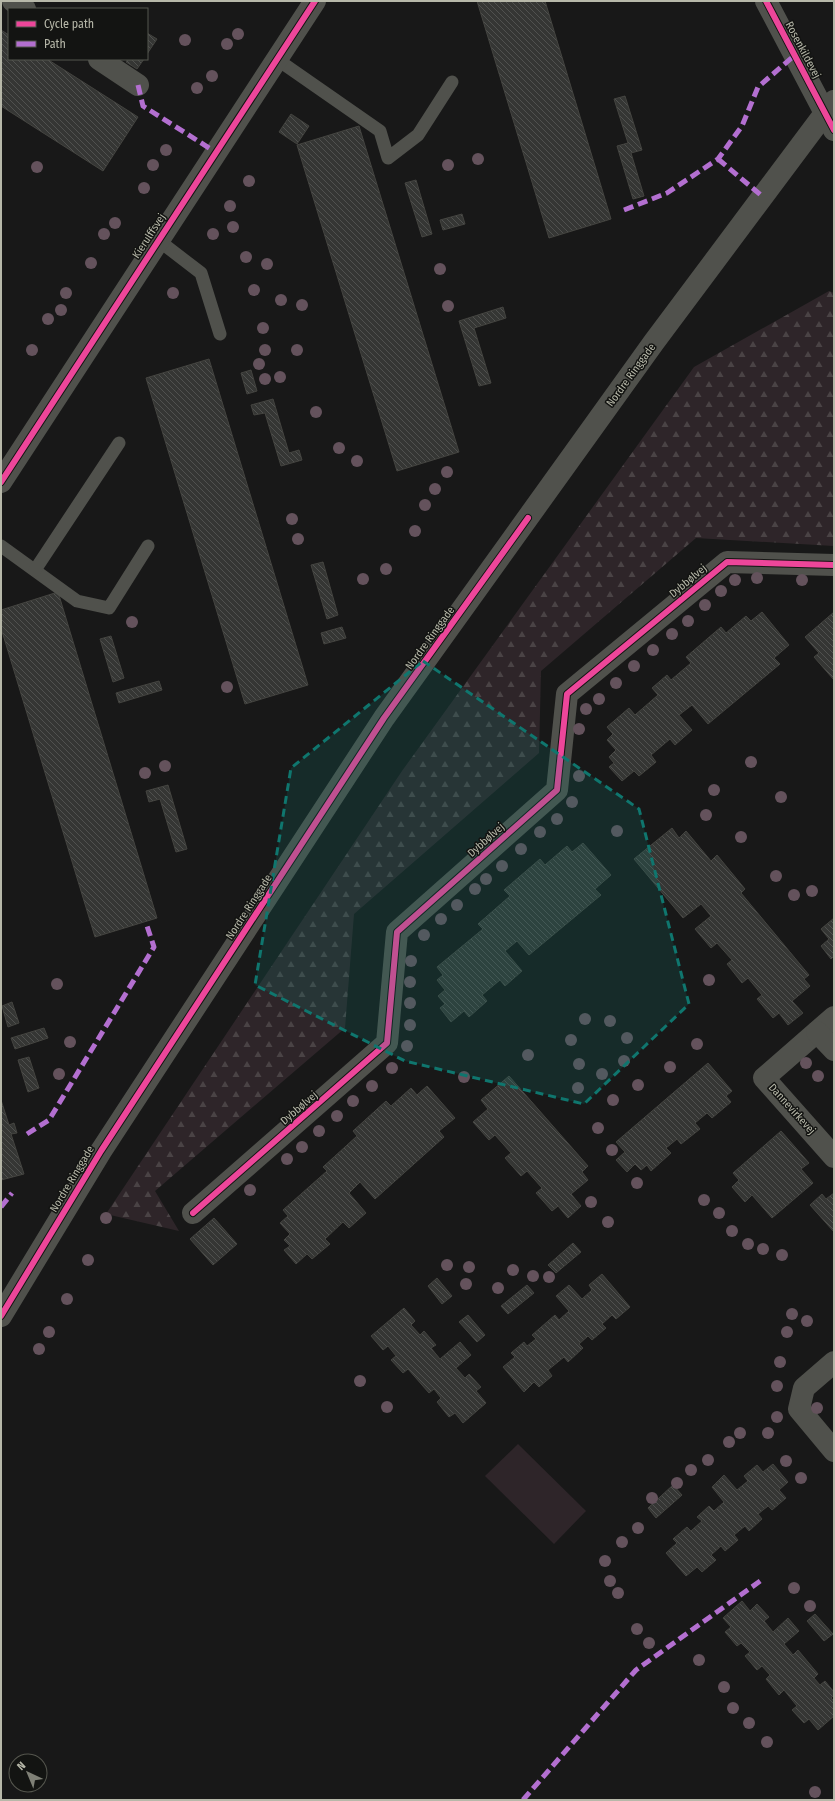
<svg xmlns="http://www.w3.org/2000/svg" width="835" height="1801" font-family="'Fira Sans Condensed',sans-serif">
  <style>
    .green { fill: #2e2529 }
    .forest { fill: url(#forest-firs) }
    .building { fill: url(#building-back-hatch); stroke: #444440 }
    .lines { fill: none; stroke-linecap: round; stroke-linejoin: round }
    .service { stroke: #50514c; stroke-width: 13 }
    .minor { stroke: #50514c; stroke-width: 22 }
    .tertiary { stroke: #50514c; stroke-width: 22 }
    .quiet { stroke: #b36fd0; stroke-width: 5; stroke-dasharray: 10 5; stroke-linecap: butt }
    .cycleway-casing { stroke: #131412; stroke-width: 8 }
    .cycleway { stroke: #ed469a; stroke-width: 6 }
    .tree { fill: #64525c }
    .marked { fill: #0f766e; fill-opacity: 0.2; stroke: #0f766e; stroke-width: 3; stroke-dasharray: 8 5; stroke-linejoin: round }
    .labels { text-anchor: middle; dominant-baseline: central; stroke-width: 3; stroke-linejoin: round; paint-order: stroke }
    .street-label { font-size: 11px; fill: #b7b8a9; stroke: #131412 }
  </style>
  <defs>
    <pattern id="forest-firs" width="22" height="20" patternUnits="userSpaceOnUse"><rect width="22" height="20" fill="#2e2529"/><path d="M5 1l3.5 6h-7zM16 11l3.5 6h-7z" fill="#4a4345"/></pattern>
    <pattern id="building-back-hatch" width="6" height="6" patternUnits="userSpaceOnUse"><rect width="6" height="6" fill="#353634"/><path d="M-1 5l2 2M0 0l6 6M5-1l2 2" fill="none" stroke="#50514f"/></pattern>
  </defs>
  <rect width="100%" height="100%" fill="#181818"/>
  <polygon class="green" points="518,1444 586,1511 554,1544 485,1476"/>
  <polygon class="forest" points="829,291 834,293 834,546 696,538 541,671 539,753 354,914 345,1028 155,1191 179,1231 106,1214 402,771 694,367"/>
  <g class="building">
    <polygon points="477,1 545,1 611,219 549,238"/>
    <polygon points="1,30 9,35 9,59 47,59 138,117 103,171 1,106"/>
    <polygon points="147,33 157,39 147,54"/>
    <polygon points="128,59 144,59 137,69 126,62"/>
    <polygon points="625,96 642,150 631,153 644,196 633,199 617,146 628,143 614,99"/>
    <polygon points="291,114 309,126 297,144 279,132"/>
    <polygon points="359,126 459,452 397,471 297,145"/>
    <polygon points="416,180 432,234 422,237 405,183"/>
    <polygon points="462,214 465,224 443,230 440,220"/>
    <polygon points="503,307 506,318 474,328 491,383 479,386 459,321"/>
    <polygon points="209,359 308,685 245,704 146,378"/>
    <polygon points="251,370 257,391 247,394 241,373"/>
    <polygon points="273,399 289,453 299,450 302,460 281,466 265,413 254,415 251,405"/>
    <polygon points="323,562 338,615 327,619 311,565"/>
    <polygon points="58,592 157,918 95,937 1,628 1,610"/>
    <polygon points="762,612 789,645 774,658 780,664 708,724 692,705 679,715 692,730 675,745 670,739 651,755 656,762 639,776 634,771 622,781 609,767 614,763 609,757 616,750 607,740 613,734 607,727 629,708 635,715 658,695 652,688 667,675 671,680 691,663 686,657 721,627 726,633 746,616 751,621"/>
    <polygon points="834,612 834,680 814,657 819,653 805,637"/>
    <polygon points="342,627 346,638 324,644 321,633"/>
    <polygon points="111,636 124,678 113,682 100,639"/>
    <polygon points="159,681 162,690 119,703 116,693"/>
    <polygon points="168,785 187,849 176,852 160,799 149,802 146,791"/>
    <polygon points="672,828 679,838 686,831 711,861 717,855 745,889 741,893 809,975 804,979 810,986 792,1001 803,1013 788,1025 779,1013 773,1018 757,999 762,995 748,978 742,983 727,964 732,960 717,943 711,948 695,929 711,916 701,904 683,918 634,859"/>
    <polygon points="583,843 611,875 595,889 601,895 529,955 517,941 505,951 522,971 505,986 500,980 482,995 487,1001 469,1017 464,1011 451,1022 440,1008 445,1004 438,996 445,990 437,980 443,975 437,967 483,929 478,924 510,896 504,890 540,859 545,865 567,846 572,852"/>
    <polygon points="834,918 834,956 831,959 821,946 829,939 821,929"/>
    <polygon points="12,1002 19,1023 8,1027 2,1006"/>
    <polygon points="44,1028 48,1038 15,1049 11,1038"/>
    <polygon points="29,1057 39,1088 28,1092 18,1060"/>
    <polygon points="708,1063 732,1091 726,1096 731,1102 712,1118 707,1113 695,1123 700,1129 681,1144 677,1139 666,1148 671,1153 651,1171 647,1165 641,1170 635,1164 627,1172 616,1160 625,1152 616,1142"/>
    <polygon points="509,1076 588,1166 582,1172 588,1180 571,1194 581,1206 568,1218 558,1206 552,1211 536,1193 542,1188 527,1171 521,1176 505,1158 511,1153 495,1135 489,1140 473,1122 488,1109 481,1100"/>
    <polygon points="427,1086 455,1118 439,1131 444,1137 375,1199 360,1182 349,1193 366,1213 349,1228 343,1222 325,1239 330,1244 312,1259 307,1254 296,1264 284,1250 290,1246 284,1240 290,1234 280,1223 288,1216 283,1210 327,1171 323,1167 357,1136 353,1131 386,1101 391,1106 411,1088 417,1095"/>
    <polygon points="1,1100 9,1125 14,1123 17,1133 11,1134 24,1174 1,1180"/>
    <polygon points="781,1131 809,1163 801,1169 813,1183 772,1218 752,1195 745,1202 732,1187 739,1180 733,1173"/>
    <polygon points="834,1193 834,1232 810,1205 822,1194 826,1199"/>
    <polygon points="214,1218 237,1244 213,1265 190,1239"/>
    <polygon points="573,1243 581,1252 556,1273 548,1265"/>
    <polygon points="602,1274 630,1307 616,1319 612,1315 602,1324 606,1328 592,1340 588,1336 579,1344 583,1348 568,1362 564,1357 548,1370 552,1376 539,1387 534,1382 524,1392 503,1367 515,1357 511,1353 524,1342 527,1346 536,1339 532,1335 555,1315 559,1320 569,1311 556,1296 569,1285 582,1299 592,1290 589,1285"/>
    <polygon points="437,1278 452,1296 442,1304 428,1286"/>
    <polygon points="527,1285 534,1293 508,1314 501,1306"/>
    <polygon points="404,1308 415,1321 411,1325 420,1335 424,1331 436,1345 431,1348 440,1359 460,1342 471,1355 456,1368 465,1378 469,1374 481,1387 476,1391 486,1403 463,1423 455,1413 449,1417 437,1402 441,1398 434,1389 429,1393 408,1369 403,1373 391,1360 396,1356 388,1346 383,1350 371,1336"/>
    <polygon points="468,1315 485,1335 477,1342 459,1322"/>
    <polygon points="773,1464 788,1482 779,1490 786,1498 772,1510 768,1506 758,1514 762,1519 749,1531 745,1526 734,1535 738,1540 725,1551 721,1546 711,1555 716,1560 702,1572 697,1567 686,1576 666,1553 677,1543 673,1539 687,1527 691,1531 702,1521 697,1517 709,1506 714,1511 724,1502 712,1487 724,1475 737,1490 748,1481 744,1476 757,1465 763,1472"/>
    <polygon points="673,1485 682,1495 656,1518 648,1508"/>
    <polygon points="742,1601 750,1611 757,1604 769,1617 764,1621 773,1632 788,1618 799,1631 784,1644 793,1655 798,1650 818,1674 814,1678 820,1685 825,1681 834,1692 834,1695 831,1698 834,1701 834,1716 818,1730 809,1719 804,1723 792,1710 797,1706 784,1690 779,1695 766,1679 770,1675 762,1666 757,1670 745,1656 750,1652 741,1643 737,1646 725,1632 731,1627 723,1618"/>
    <polygon points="815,1614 833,1634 824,1641 807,1621"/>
  </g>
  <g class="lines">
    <g class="service">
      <polyline points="278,60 380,131 388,158 418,135 452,82"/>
      <polyline points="158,240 201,273 220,334"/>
      <polyline points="1,546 77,601 109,608 148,546"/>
      <polyline points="35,570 119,443"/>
    </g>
    <g class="minor">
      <polyline points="13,1 25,9"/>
      <polyline points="99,59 138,85"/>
      <polyline points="1,482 315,1"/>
      <polyline points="834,1017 764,1078 834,1157"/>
      <polyline points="817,1032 834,1050"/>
      <polyline points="193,1213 387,1043 397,932 557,790 567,694 727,562 834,565"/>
      <polyline points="834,1362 804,1388 799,1409 834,1451"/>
    </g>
    <g class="tertiary">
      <polyline points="766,1 834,130"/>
      <polyline points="1,1316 101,1151 384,718 654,342 834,101"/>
    </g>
    <g class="quiet">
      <polyline points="138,85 143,106 217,153"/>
      <polyline points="718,159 762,196"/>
      <polyline points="624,210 667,193 718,159 742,126 758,87 795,55"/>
      <polyline points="27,1134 49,1120 154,947 147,926"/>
      <polyline points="1,1207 12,1193"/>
      <polyline points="523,1800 636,1670 763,1579"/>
    </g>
    <defs>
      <g id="cycleway">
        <polyline points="766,1 834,130"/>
        <polyline points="1,482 315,1"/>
        <polyline points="193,1213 387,1043 397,932 557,790 567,694 727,562 834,565"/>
        <polyline points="1,1316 101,1151 384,718 528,518"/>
      </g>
    </defs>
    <use href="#cycleway" class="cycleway-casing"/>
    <use href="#cycleway" class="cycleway"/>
  </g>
  <g class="tree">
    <circle cx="238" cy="34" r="6"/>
    <circle cx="185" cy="40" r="6"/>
    <circle cx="227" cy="44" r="6"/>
    <circle cx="212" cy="76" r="6"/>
    <circle cx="197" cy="88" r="6"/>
    <circle cx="166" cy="150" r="6"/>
    <circle cx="478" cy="159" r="6"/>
    <circle cx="153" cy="165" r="6"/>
    <circle cx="448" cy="165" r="6"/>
    <circle cx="37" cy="167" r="6"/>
    <circle cx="249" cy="181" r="6"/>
    <circle cx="144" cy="188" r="6"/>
    <circle cx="230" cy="206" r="6"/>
    <circle cx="115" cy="223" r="6"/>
    <circle cx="233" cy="227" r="6"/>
    <circle cx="104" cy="234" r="6"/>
    <circle cx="213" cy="234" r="6"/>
    <circle cx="246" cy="257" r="6"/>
    <circle cx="91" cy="263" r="6"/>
    <circle cx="267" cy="264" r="6"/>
    <circle cx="440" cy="269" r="6"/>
    <circle cx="254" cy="290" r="6"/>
    <circle cx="66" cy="293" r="6"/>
    <circle cx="173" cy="293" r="6"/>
    <circle cx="281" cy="300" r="6"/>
    <circle cx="302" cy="305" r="6"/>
    <circle cx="448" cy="306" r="6"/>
    <circle cx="61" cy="310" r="6"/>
    <circle cx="48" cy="319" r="6"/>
    <circle cx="263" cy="328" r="6"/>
    <circle cx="32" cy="350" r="6"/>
    <circle cx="265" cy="350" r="6"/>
    <circle cx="297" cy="350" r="6"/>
    <circle cx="259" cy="364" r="6"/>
    <circle cx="280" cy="377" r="6"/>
    <circle cx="265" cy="379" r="6"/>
    <circle cx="316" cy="412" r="6"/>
    <circle cx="339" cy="448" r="6"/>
    <circle cx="357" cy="461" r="6"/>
    <circle cx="447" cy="472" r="6"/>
    <circle cx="435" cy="489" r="6"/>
    <circle cx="425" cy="505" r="6"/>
    <circle cx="292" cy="519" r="6"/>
    <circle cx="415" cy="531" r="6"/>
    <circle cx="298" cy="539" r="6"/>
    <circle cx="386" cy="569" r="6"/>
    <circle cx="757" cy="578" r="6"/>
    <circle cx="363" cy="579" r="6"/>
    <circle cx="735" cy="580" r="6"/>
    <circle cx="802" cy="580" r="6"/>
    <circle cx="721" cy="591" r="6"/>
    <circle cx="705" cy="605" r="6"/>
    <circle cx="688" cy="621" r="6"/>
    <circle cx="132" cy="622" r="6"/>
    <circle cx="672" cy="634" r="6"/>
    <circle cx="653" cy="650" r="6"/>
    <circle cx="634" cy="666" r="6"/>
    <circle cx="616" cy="683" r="6"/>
    <circle cx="227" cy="687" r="6"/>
    <circle cx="599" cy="699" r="6"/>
    <circle cx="586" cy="709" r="6"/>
    <circle cx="579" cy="729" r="6"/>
    <circle cx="751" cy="762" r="6"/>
    <circle cx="165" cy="766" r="6"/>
    <circle cx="145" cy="773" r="6"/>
    <circle cx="579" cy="776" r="6"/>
    <circle cx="714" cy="790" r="6"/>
    <circle cx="781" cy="797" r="6"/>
    <circle cx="572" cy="802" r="6"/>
    <circle cx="706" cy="815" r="6"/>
    <circle cx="557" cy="819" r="6"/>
    <circle cx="617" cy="831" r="6"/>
    <circle cx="540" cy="832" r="6"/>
    <circle cx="741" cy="837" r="6"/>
    <circle cx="521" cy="849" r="6"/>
    <circle cx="502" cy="866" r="6"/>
    <circle cx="776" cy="876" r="6"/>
    <circle cx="486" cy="879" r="6"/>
    <circle cx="475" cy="889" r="6"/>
    <circle cx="812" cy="891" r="6"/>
    <circle cx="794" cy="895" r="6"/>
    <circle cx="457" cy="905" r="6"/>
    <circle cx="441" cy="919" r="6"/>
    <circle cx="424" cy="935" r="6"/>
    <circle cx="411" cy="961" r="6"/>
    <circle cx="709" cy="980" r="6"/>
    <circle cx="410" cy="982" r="6"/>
    <circle cx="57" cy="984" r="6"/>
    <circle cx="410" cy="1003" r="6"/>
    <circle cx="585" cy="1019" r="6"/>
    <circle cx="610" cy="1021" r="6"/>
    <circle cx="410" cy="1025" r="6"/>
    <circle cx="627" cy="1038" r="6"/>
    <circle cx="571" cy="1040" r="6"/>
    <circle cx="70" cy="1042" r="6"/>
    <circle cx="697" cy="1044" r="6"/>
    <circle cx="407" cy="1046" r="6"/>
    <circle cx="528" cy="1055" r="6"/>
    <circle cx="624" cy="1061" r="6"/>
    <circle cx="806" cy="1063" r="6"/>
    <circle cx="579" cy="1064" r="6"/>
    <circle cx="670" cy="1067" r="6"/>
    <circle cx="392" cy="1068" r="6"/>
    <circle cx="59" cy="1074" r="6"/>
    <circle cx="602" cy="1074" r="6"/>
    <circle cx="818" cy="1076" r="6"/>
    <circle cx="464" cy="1077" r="6"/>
    <circle cx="638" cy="1085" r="6"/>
    <circle cx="372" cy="1086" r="6"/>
    <circle cx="578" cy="1088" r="6"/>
    <circle cx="613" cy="1100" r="6"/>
    <circle cx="353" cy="1101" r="6"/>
    <circle cx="337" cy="1116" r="6"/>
    <circle cx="598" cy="1128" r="6"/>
    <circle cx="319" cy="1131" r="6"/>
    <circle cx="302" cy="1147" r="6"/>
    <circle cx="612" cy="1150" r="6"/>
    <circle cx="287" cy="1159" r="6"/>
    <circle cx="637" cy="1183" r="6"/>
    <circle cx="250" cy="1190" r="6"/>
    <circle cx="704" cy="1200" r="6"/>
    <circle cx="591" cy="1202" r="6"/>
    <circle cx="719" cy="1213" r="6"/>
    <circle cx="106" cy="1218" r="6"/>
    <circle cx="608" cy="1222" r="6"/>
    <circle cx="732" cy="1231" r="6"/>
    <circle cx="748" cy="1244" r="6"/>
    <circle cx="763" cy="1249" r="6"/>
    <circle cx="782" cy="1255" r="6"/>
    <circle cx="88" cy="1260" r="6"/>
    <circle cx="447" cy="1265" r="6"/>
    <circle cx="469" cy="1267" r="6"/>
    <circle cx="513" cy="1270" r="6"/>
    <circle cx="533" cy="1276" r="6"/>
    <circle cx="549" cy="1277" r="6"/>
    <circle cx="466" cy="1284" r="6"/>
    <circle cx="498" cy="1288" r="6"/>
    <circle cx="67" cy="1299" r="6"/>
    <circle cx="792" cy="1314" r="6"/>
    <circle cx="807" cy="1321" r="6"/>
    <circle cx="49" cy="1332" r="6"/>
    <circle cx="787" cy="1332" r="6"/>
    <circle cx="39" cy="1349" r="6"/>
    <circle cx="780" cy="1362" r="6"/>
    <circle cx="360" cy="1381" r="6"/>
    <circle cx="777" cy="1386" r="6"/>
    <circle cx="387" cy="1407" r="6"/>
    <circle cx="817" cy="1408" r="6"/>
    <circle cx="777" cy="1417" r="6"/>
    <circle cx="740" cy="1433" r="6"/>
    <circle cx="768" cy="1433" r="6"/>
    <circle cx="729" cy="1442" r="6"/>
    <circle cx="708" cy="1460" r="6"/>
    <circle cx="786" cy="1461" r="6"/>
    <circle cx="691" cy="1470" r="6"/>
    <circle cx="801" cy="1478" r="6"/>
    <circle cx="677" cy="1483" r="6"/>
    <circle cx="652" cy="1498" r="6"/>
    <circle cx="638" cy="1528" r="6"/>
    <circle cx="622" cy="1542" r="6"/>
    <circle cx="605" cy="1561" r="6"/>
    <circle cx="610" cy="1581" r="6"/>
    <circle cx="794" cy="1588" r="6"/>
    <circle cx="618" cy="1593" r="6"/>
    <circle cx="810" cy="1606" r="6"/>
    <circle cx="637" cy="1629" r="6"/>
    <circle cx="649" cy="1643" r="6"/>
    <circle cx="699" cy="1660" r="6"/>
    <circle cx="724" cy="1687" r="6"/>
    <circle cx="733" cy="1708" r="6"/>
    <circle cx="749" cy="1723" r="6"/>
    <circle cx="767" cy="1742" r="6"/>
    <circle cx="815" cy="1792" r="6"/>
  </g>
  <path class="marked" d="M 423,661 L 639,809 L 689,1004 L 584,1104 L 405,1061 L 255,985 L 291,768 Z"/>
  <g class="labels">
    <g class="street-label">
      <text transform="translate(803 50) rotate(62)">Rosenkildevej</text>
      <text transform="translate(149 236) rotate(-57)">Kierulffsvej</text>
      <text transform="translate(631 375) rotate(-54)">Nordre Ringgade</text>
      <text transform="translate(688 581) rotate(-40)">Dybbølvej</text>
      <text transform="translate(430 638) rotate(-54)">Nordre Ringgade</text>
      <text transform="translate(486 840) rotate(-42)">Dybbølvej</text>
      <text transform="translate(249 907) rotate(-57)">Nordre Ringgade</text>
      <text transform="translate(299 1108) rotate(-41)">Dybbølvej</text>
      <text transform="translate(792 1109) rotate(48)">Dannevirkevej</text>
      <text transform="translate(72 1179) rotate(-59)">Nordre Ringgade</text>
    </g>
  </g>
  <rect width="835" height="1801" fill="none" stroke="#b7b8a9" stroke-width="4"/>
  <rect x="8" y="8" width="140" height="52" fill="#131412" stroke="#55564e"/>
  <rect x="16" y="21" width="20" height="6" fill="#ed469a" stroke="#55564e"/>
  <text x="44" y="28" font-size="12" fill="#b7b8a9">Cycle path</text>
  <rect x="16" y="41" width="20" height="6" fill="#b36fd0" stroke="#55564e"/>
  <text x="44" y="48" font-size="12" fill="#b7b8a9">Path</text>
  <g transform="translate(28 1773) rotate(316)"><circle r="19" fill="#131412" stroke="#55564e"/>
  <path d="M0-3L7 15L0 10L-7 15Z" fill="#7f8076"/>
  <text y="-6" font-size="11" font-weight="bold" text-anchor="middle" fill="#b7b8a9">N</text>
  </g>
</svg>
